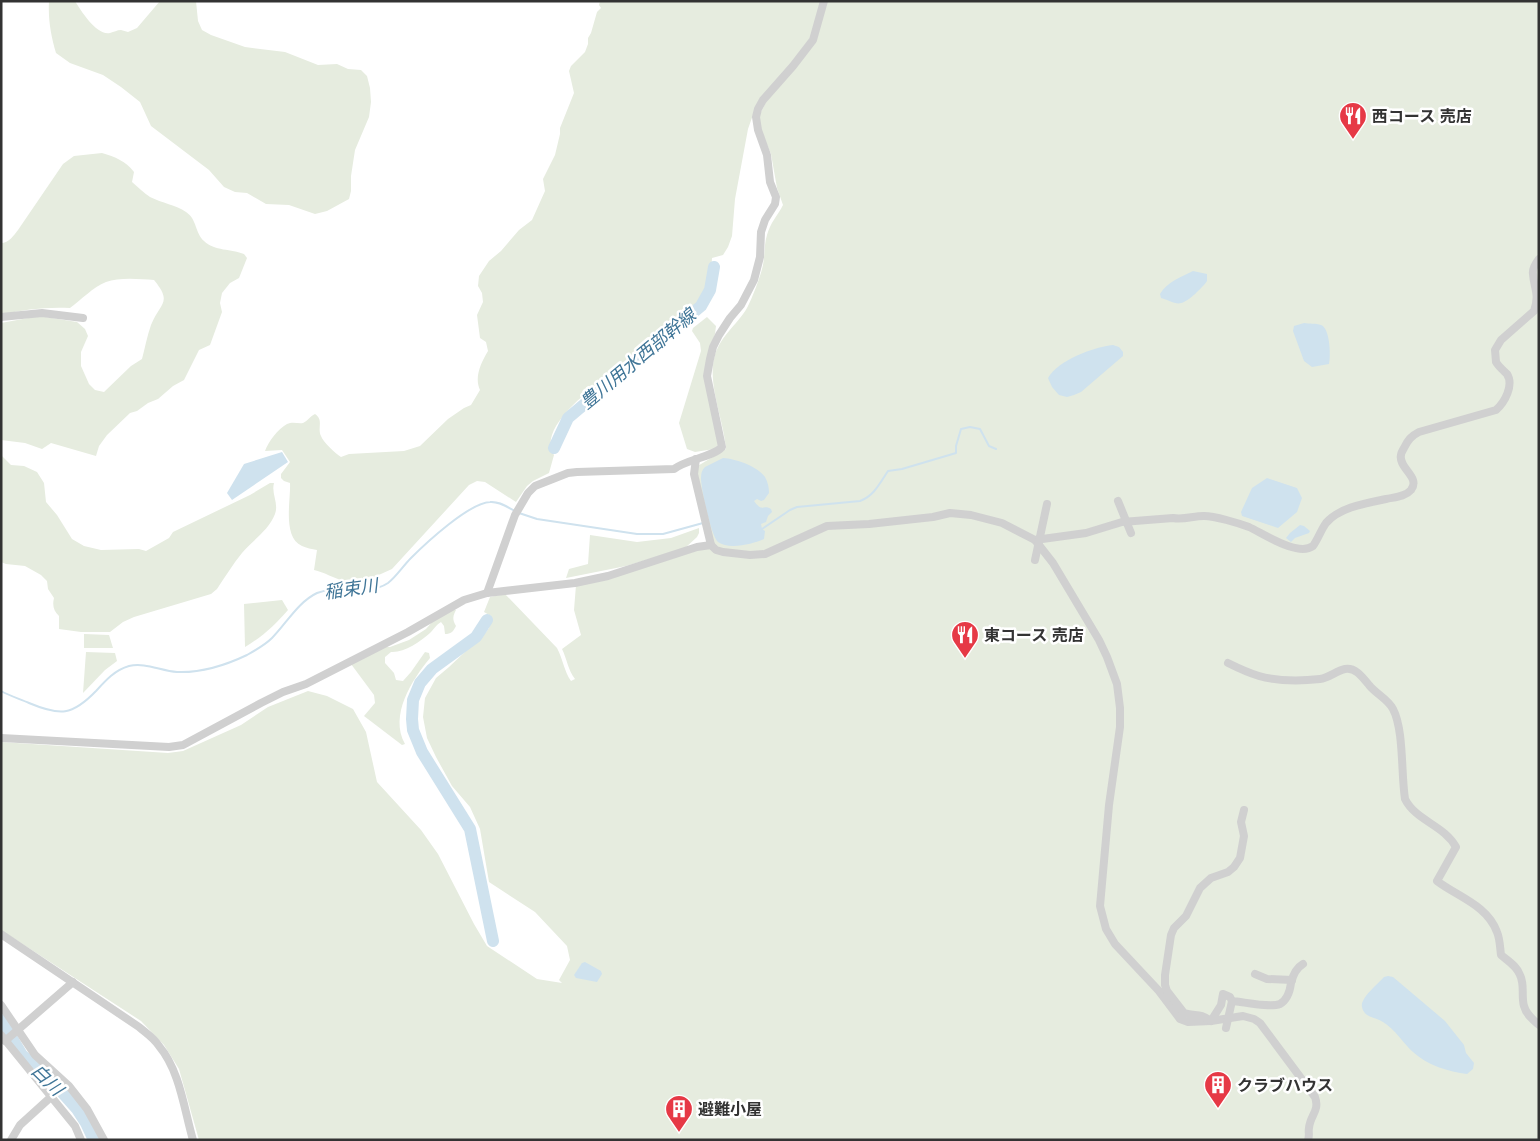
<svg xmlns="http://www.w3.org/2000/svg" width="1540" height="1141" font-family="Arial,'Noto Sans JP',sans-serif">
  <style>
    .green { fill: #e6ecdf }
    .water { fill: #cfe2ee }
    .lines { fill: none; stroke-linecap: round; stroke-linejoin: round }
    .stream { stroke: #cfe2ee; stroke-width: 2 }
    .river { stroke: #cfe2ee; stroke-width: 12 }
    .minor { stroke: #d0d0d0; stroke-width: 8 }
    .labels { text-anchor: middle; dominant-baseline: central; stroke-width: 5; stroke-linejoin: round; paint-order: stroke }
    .poi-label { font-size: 16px; font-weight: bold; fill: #333; stroke: #fff; text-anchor: start }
    .water-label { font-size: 18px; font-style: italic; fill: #3f7597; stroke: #fff }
  </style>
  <rect width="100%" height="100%" fill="#fff"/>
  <g class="green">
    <path d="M 49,1 L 75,1 C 81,11 97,36 110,33 C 114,32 117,30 121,30 L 128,32 L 137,28 L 160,1 L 196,1 L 198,21 L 202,30 L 211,35 L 245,47 L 285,52 L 318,65 L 337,64 L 348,69 L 361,70 L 367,76 L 370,88 L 371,102 L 369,117 L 355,150 L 351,176 L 351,191 L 349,199 L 327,211 L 315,214 L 289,205 L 266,204 L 247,193 L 235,192 L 224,187 L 209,170 L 151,126 L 140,102 L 121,87 L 103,75 L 70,63 L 56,53 C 51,36 48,20 49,1 Z"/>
    <path d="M 600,1 L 821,1 L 813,34 L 754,112 L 748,129 L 735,199 L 732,236 L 728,247 L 723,255 L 712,258 C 711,277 709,293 696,308 L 602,386 L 599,382 C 583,396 538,430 554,455 L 549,473 L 533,481 L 527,486 L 516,502 L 485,482 L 477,481 L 469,485 L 392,569 L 372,578 L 368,582 C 360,582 351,583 344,581 C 333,578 324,572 314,570 L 317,550 C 312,549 306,548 302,546 C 282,537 291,500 290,483 L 284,481 L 281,478 L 281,474 L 290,462 L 282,450 L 265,451 C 268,442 278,429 287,424 C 293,421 298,424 303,423 C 308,421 310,416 315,414 C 324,420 317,428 321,436 C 323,442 335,453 341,457 L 349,454 L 404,451 L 420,446 L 448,419 L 464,408 L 471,405 L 480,390 C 474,377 481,363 488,351 L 486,342 L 480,338 L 477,315 L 483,302 L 482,293 L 478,286 L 479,276 L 489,261 L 501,251 L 519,230 L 532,220 L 545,191 L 543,179 L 555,155 L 560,134 L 560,128 L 574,93 L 569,71 L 571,66 L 585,52 L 588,44 L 588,38 L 591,33 L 597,12 L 601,8 L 599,5 Z"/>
    <path d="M 826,1 L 1539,1 L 1539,1140 L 199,1140 L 179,1069 L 164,1045 L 141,1021 L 1,930 L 1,742 L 168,753 L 183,751 L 241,725 L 268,707 L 308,691 L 327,696 L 353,709 L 366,732 L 377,782 L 421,830 L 438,854 L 474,924 L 487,946 L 537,979 L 562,983 L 559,980 L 570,960 L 567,946 L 535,912 L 489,882 L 480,829 L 470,807 L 452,786 L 436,757 L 427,738 L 423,717 L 425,698 L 436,678 L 449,667 L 486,632 L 489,628 L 491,616 L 484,612 L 490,597 L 505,594 L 557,648 C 563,659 564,671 571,681 L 575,679 C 568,670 567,659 562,649 L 581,635 L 574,610 L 576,585 L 698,549 L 710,549 L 712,539 L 696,467 L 726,449 C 724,422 708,385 714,359 C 718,338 737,325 747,308 C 752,299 761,275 763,265 C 765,255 764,244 767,235 C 770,223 778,215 783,205 L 777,188 L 771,154 L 760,128 L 760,114 L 766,102 L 809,51 Z"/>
    <path d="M 102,153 C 115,157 126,161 134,172 L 132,182 C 138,187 144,193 150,197 C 162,203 176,205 186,212 C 197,219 195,233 204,241 C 214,251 232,249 244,254 L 247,258 L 239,278 L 230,283 L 222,293 L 220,303 L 222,312 L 210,345 L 199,350 L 184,380 L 173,386 L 158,399 L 148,403 L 137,411 L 130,413 L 107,435 L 99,446 L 96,456 L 51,443 L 42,449 L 25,443 L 1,440 L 1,323 L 39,316 L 77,322 L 85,329 L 88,336 L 81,352 L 81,366 L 89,384 L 95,390 L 104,392 L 131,366 L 142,359 C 145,348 147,336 151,325 C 160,303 173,303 154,280 C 140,279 119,277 106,282 C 93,287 81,300 70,308 C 47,307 24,309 1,315 L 1,243 C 9,243 14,235 18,230 L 63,164 L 74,156 Z"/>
    <polygon points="707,317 716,326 715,334 707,359 719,444 714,449 695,452 687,449 679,423 701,351 700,343 692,331 693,328"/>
    <path d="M 1,455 L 11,465 L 24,466 L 37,472 L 44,483 L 46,502 L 57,515 L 72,539 L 84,546 L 101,550 L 139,549 L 146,551 L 169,538 L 173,532 L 250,495 L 270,483 L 274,483 C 271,494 279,503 275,514 C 269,530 252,541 242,553 C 233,564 225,577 217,589 L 211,594 L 134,617 L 123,622 L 110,632 L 81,632 L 59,629 L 59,616 C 54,611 52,606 54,598 L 48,589 L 47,581 L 41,575 L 25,566 L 6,564 L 1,562 Z"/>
    <polygon points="699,528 699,533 697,537 685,548 626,566 566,578 569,569 588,564 590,535 637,542 671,538"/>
    <path d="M 282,600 L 288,610 C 275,625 262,637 245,647 L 244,604 Z"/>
    <path d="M 451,608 L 456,610 C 453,616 452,619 456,626 C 453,632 451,634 445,634 L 444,626 L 441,622 C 436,625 435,628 430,633 C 420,642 404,653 391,652 L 385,657 L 385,663 L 394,673 L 396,680 L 403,681 L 411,672 L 425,652 L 429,653 L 430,658 C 412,680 389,715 405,744 L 402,745 L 364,716 L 375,703 L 374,695 L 351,664 L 383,647 L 390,647 L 409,640 L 426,629 L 433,621 Z"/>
    <polygon points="84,634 109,635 113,648 84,648"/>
    <polygon points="86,652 115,653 117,661 105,670 83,693"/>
  </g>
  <g class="water">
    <path d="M 1193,271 L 1207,274 L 1207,281 C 1203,287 1188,302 1181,303 C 1176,305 1166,299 1161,298 L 1160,294 C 1167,282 1181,277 1193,271 Z"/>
    <path d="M 1304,323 C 1309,324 1316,323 1321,325 C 1330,328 1331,356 1329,364 L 1312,367 L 1304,361 L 1293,331 L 1294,326 Z"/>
    <path d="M 1113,345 L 1119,347 L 1123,352 L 1123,356 L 1081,392 L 1074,395 L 1067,397 L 1059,395 L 1052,387 L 1048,378 C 1058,360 1094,347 1113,345 Z"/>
    <polygon points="282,452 288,462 232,500 227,493 244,464"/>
    <path d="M 723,458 C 736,459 757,466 765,477 C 768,482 769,488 769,493 L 764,500 L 761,501 L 757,499 L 754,501 C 763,513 762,504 771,509 L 772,512 L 768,516 L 766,522 L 761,524 L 762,529 L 765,531 L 764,539 C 753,544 729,550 718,542 C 711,536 701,489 701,478 C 701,473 702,470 705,467 Z"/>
    <polygon points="1267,478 1297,488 1302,498 1297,512 1278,528 1242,516 1241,512 1252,488"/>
    <polygon points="1300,525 1304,526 1310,531 1309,533 1295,538 1291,542 1286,538 1290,533"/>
    <polygon points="585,962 601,971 602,974 597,982 576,978 574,975 582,963"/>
    <path d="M 1388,976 L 1393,977 L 1445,1021 L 1464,1045 L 1466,1053 L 1474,1063 L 1473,1069 L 1467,1074 C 1449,1072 1427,1065 1413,1052 C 1403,1043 1395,1029 1383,1022 C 1376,1017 1364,1018 1362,1007 C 1360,998 1378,984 1384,977 Z"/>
  </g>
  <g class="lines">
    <g class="stream">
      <polyline points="519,513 537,519 637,534 663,534 703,523"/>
      <path d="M 762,529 L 790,510 L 797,507 L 860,501 C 874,496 880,483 888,471 L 902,469 L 956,453 L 956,446 L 961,429 L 970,427 L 980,429 L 989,446 L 996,449"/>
      <path d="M 1,691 C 10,696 20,699 29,703 C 60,716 72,716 96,691 C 106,680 115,670 129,666 C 145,662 161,671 177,672 C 200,673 226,665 247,655 C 256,650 265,645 272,638 C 286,624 298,602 317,593 C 339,584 367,597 388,583 C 396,577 403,566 411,558 C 426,543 469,503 490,502 C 499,501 507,507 515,511"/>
    </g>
    <g class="river">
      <polyline points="554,448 568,418 701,306 710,290 714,267"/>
      <polyline points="487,620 476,637 432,669 420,683 413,700 412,719 413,730 422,752 470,829 493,941"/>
      <polyline points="1,1020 22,1055 61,1091 77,1109 86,1123 94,1140"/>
    </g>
    <g class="minor">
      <polyline points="1,317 42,313 83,318"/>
      <path d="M 696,459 L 694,474 L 711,545 L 716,550 L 723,552 L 750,555 L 765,554 L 827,526 L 869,524 L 933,517 L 950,513 L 971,515 L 1002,523 L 1035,540 L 1053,563 L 1099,640 L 1107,657 L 1117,684 L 1120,708 L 1120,727 L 1109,805 L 1100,906 L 1106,929 L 1115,944 L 1159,991 L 1180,1019 L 1188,1022 L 1211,1021 L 1243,1016 L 1254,1019 L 1260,1023 L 1315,1097 C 1320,1111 1310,1115 1309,1128 C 1308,1133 1310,1134 1308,1140"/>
      <polyline points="1118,501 1131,533"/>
      <path d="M 1035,540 L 1086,533 L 1122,522 L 1173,518 C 1184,520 1193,516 1204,516 C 1215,516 1238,523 1249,527 C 1264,534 1298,557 1313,546 C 1318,539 1321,530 1326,523 C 1340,507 1367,503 1386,499 C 1395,497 1405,497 1411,490 C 1421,477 1398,468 1401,455 C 1401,453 1403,450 1404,448 C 1408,440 1411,436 1419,432 L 1496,410 C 1505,402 1514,385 1507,374 C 1503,370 1499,367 1496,362 L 1495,350 L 1501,340 L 1534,311 C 1540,294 1534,289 1533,274 C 1532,269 1536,263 1539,259"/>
      <polyline points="1035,560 1047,504"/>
      <path d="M 487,593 L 515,515 L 528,493 L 535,486 L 568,473 L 577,472 L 674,469 C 687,459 713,457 722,447 L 707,376 L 710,359 L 713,347 L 719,335 L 730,318 L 741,305 L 754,280 L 760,257 L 761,232 L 765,220 L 775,204 L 776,197 L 770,182 L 767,155 L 758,130 L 756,117 L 758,109 L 763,100 L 793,66 L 813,40 L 824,1"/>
      <path d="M 1228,663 C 1238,668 1249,673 1259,676 C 1277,681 1302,681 1320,679 C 1329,678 1336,671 1345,669 C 1356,667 1363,678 1369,685 C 1376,694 1388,699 1393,709 C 1404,730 1401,774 1405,799 C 1416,821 1444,825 1456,847 L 1437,881 C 1458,897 1487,905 1497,932 C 1500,939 1500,948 1501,955 C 1508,961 1517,966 1520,975 C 1525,985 1521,996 1524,1006 C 1526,1014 1533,1020 1539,1025"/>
      <polyline points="1,738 169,747 183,745 261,703 283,692 306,684 408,632 464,600 487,593 575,583 608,576 697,547 711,545"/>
      <path d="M 1244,810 L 1241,822 L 1244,836 L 1240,858 L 1234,867 L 1228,872 L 1211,878 L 1200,888 L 1186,916 L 1174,928 L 1171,935 L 1165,975 L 1165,985 L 1167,991 L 1184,1013 C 1196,1017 1199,1012 1211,1021 L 1221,1005 L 1223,994 L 1230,997 L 1232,1001 C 1244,1002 1270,1008 1280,1004 C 1287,1000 1290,991 1291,983 C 1293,975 1296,968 1303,964"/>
      <path d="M 1,934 L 139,1027 C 146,1033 154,1038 159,1046 C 180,1071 184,1109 193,1140"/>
      <polyline points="1255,974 1267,979 1292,980"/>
      <polyline points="1,1005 35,1055 69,1086 87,1109 104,1140"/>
      <polyline points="1226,1028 1232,1001"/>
      <polyline points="1,1035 75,1126 81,1140"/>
      <polyline points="5,1041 73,982"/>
      <polyline points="11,1140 20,1125 52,1096"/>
    </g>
  </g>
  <defs>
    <symbol id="restaurant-pin" viewBox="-11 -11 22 30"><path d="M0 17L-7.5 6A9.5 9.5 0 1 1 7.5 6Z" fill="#e63946" stroke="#fff"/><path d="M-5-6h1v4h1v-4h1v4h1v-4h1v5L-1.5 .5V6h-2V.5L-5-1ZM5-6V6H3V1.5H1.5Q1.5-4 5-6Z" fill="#fff"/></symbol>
    <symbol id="building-pin" viewBox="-11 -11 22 30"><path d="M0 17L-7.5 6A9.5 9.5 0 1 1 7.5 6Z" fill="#e63946" stroke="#fff"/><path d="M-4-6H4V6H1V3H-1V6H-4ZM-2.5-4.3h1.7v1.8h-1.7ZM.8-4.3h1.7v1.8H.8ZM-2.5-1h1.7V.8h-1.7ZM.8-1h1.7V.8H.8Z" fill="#fff"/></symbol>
  </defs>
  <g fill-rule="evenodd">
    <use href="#restaurant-pin" x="1337" y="100" width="32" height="43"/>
    <use href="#restaurant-pin" x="949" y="619" width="32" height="43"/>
    <use href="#building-pin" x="1202" y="1069" width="32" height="43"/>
    <use href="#building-pin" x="663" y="1093" width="32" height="43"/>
  </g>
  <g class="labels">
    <g class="poi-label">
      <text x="1372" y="116">西コース 売店</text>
      <text x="984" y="635">東コース 売店</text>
      <text x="1237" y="1085">クラブハウス</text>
      <text x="698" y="1109">避難小屋</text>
    </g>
    <g class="water-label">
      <text transform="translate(638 359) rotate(-40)">豊川用水西部幹線</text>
      <text transform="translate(351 589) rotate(-8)">稲束川</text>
      <text transform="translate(47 1080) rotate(44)">白川</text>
    </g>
  </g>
  <rect width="1540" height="1141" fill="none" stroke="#333333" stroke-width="5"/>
</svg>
